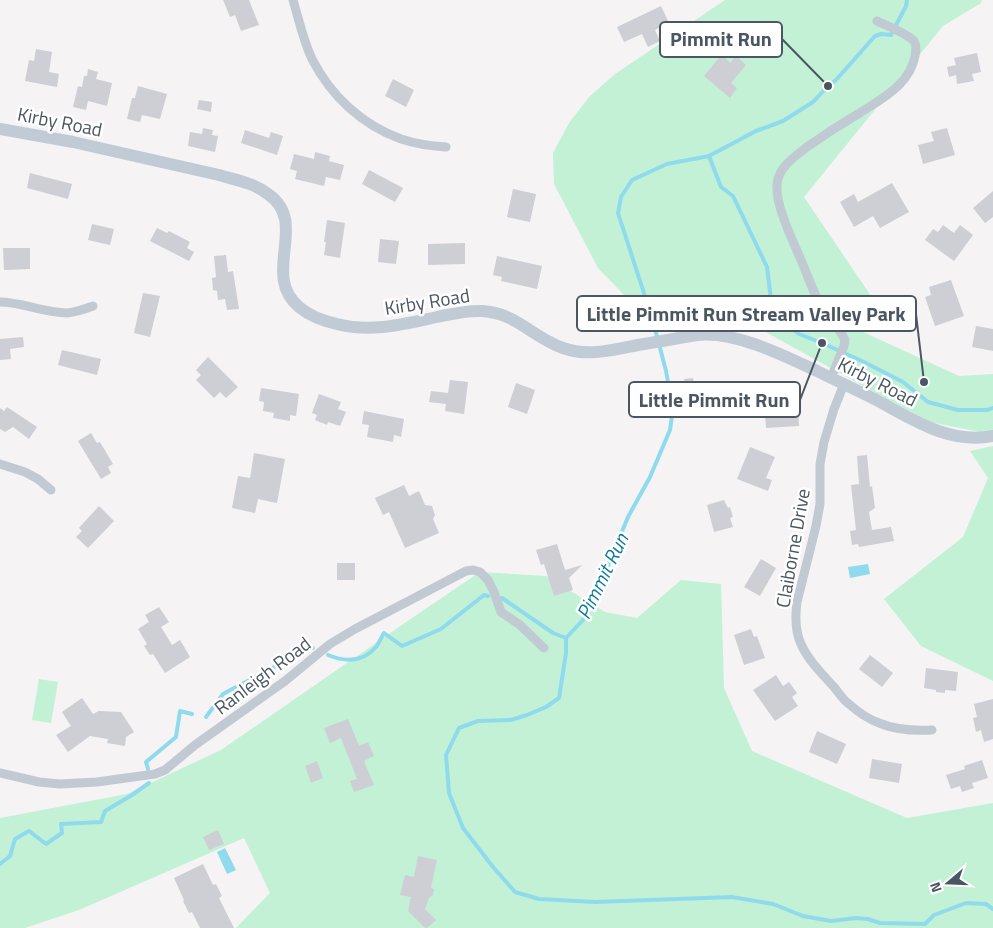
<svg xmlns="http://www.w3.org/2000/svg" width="993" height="928" font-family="'Titillium Web',sans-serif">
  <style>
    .green { fill: #c3f1d5 }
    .water { fill: #90daee }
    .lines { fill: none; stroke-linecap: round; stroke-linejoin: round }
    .stream { stroke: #90daee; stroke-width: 4 }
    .building { fill: #cdcfd5 }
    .street { stroke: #c1cad2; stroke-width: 9 }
    .secondary { stroke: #c1cbd6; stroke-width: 12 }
    .labels { text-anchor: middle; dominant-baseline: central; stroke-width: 5; stroke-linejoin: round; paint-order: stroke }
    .street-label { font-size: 19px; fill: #4a5661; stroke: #fff }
    .water-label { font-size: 20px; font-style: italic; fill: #0c7c9b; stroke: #fff }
    .leader { fill: none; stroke: #4a5661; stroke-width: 2 }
    .callout-dot { fill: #4a5661; stroke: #fff; stroke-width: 2 }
    .callout { fill: #fff; stroke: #4a5661; stroke-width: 2 }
    .callout-label { font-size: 20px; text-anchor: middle; font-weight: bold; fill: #4a5661 }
  </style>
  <rect width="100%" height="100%" fill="#f5f3f3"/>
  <g class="green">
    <polygon points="725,0 982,0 981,3 943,26 804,197 892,327 855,329 863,332 959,376 993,374 993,431 985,433 930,422 865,387 760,329 698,315 655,327 598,268 554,184 553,153 569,123 589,97 615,74"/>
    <polygon points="993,446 993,681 921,646 884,599 963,537 988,478 970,451"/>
    <polygon points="480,572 546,576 605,612 637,618 681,580 721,584 724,688 752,751 907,818 993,803 993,928 236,928 270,893 244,838 79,910 25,928 0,928 0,818 127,794 221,750 412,618"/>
    <polygon points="39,679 58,682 51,723 32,720"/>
  </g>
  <g class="water">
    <polygon points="868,564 870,574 850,578 848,567"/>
    <polygon points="225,848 236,870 227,874 217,852"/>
  </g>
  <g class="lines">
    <g class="stream">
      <polyline points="907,0 906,6 891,35 881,34 875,36 836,80 828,86 813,102 783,121 756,131 709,156 667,164 632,180 621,197 618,213 653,321 666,371 673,409 670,430 650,477 628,517 605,573 583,620 566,638 566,653 559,698 546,707 527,715 511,720 478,721 459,728 446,755 449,793 463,828 493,867 515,892 539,899 595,902 732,897 773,904 803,916 831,921 856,918 868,919 880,923 925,924 934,915 966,903 986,904 993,909"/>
      <polyline points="709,156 721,187 733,196 767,267 771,299 780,320 799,334 822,343 864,362 903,382 928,402 958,410 987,410 993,408"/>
      <polyline points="502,598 553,633 566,638"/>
      <path d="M 328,655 C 345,662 362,663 376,647 C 379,643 381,638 384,633 L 402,646 L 441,629 L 484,595 L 488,596"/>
      <polyline points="206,717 223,694 276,666 310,646 313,648"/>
      <polyline points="148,769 146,762 176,737 180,711 192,714"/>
      <polyline points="0,864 10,856 15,839 29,831 46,844 62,833 61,824 101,822 105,811 132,795 149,783"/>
    </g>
  </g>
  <g class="building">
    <polygon points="223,0 249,0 259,25 241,31 235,15 230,17"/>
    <polygon points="661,6 669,23 655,30 660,41 648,47 642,34 624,42 617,27"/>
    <polygon points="36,49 52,52 49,72 59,74 57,87 25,81 29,60 34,61"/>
    <polygon points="977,53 981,72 972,74 974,81 957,84 956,75 949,77 947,67 956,65 954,58"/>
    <polygon points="722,54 730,63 736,56 746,65 731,83 737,88 730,98 704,76"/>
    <polygon points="88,69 98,72 96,79 112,83 107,106 88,101 86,110 73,107 78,86 82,87 84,76 87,76"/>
    <polygon points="393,79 414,90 406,107 385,96"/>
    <polygon points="138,86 167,94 160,119 142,115 140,122 127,119 132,98 135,98"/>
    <polygon points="199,100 212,102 211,112 197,109"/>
    <polygon points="203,128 213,130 212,135 218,136 215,152 188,146 190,132 202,134"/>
    <polygon points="947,128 955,155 923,164 918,145 934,141 931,132"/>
    <polygon points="245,130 269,138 271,132 283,136 277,155 241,143"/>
    <polygon points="315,152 330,156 329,161 344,165 340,180 326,177 324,186 295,179 297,171 290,169 294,154 314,159"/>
    <polygon points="369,170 403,188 395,202 362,184"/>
    <polygon points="30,173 72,184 68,199 27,188"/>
    <polygon points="892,183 909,212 880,228 873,216 854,227 840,202 854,194 858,202"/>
    <polygon points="513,189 536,194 530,222 507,217"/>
    <polygon points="993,191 993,217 985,223 973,208"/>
    <polygon points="327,220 345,223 340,258 324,255 326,242 324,242"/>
    <polygon points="92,224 114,229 110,245 88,240"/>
    <polygon points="943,225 954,233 960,225 973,235 954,261 925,240 933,229 938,232"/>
    <polygon points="157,228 167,233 169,231 190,242 187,248 194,252 189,261 150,241"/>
    <polygon points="380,239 399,241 396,264 378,262"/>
    <polygon points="465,243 465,264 428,265 428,244"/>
    <polygon points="3,248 30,248 30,269 4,270"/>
    <polygon points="226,255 228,272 233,271 239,309 227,310 225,299 218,300 217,291 213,290 212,278 216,277 214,256"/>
    <polygon points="497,256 542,266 537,289 501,281 502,277 493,275"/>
    <polygon points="951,280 964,316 935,326 925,297 931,295 929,287"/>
    <polygon points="143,293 160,296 150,337 134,333"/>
    <polygon points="976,326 993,329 993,351 972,347"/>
    <polygon points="23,337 24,347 10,349 11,359 0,360 0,339"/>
    <polygon points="62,350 101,359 97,375 58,365"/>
    <polygon points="208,357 238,387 226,398 220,392 214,398 196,380 201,375 196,370"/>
    <polygon points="693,378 696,392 710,389 712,401 685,406 683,395 687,394 684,379"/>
    <polygon points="450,380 468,382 464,414 445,411 446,404 429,402 431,391 448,393"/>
    <polygon points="516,383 535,390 527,414 508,407"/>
    <polygon points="261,388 299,394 296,416 290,415 290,421 273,418 274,413 263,411 264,402 259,401"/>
    <polygon points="319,394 341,402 338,409 346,412 340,426 328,422 327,425 315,420 317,415 312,413"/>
    <polygon points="798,399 799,426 766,428 764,401"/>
    <polygon points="7,407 37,427 29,439 13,427 5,432 0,429 0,408 4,411"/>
    <polygon points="364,411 404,419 401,437 394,435 393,442 367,437 369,425 362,424"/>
    <polygon points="91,433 97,443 100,442 113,464 108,467 111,473 101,479 78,441"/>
    <polygon points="750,447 775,457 766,478 772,480 768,491 737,479"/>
    <polygon points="254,453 285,459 277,503 258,499 255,513 232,508 238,476 250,478"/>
    <polygon points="867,455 870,487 872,486 875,508 869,512 872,530 891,527 894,541 859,547 858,544 852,545 850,531 856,530 851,485 859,484 857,456"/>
    <polygon points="404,485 409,496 419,491 425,505 432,506 435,515 433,519 439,533 405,548 389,512 383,515 375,498"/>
    <polygon points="724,500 728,508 730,507 733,517 730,518 733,527 714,532 707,505"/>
    <polygon points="99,506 114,521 88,548 76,537 82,531 79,528"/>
    <polygon points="557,544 565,570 582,565 569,578 573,590 554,596 544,564 541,565 536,550"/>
    <polygon points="761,559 776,568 760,596 744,587"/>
    <rect x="337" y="563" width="18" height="17"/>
    <polygon points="159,607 169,622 161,627 172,645 180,640 190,657 165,673 153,654 150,655 144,646 147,644 138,629 149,622 145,615"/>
    <polygon points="751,629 754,637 757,636 765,658 744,665 734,635"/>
    <polygon points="870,655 893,673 882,687 859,669"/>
    <polygon points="926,668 958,672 956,691 945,690 945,693 936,692 936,690 924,688"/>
    <polygon points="776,675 783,686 789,682 797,693 792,697 798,706 775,721 753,690"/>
    <polygon points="82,698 93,714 99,711 121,712 134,732 126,737 125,746 107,743 108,739 90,736 68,752 56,735 71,726 62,712"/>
    <polygon points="993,699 993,739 984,742 981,730 976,732 973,718 977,717 974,704"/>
    <polygon points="348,719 359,746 368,742 374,756 364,761 374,785 354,792 350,781 357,779 341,738 330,743 324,728"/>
    <polygon points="817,731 846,744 837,764 809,752"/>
    <polygon points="872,759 902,764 899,783 869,778"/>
    <polygon points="982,760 988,778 972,783 974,788 962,792 960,786 951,789 946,775 965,769 964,766"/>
    <polygon points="317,761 323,778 311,783 305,766"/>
    <polygon points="218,830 224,844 209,850 203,837"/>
    <polygon points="418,856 437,860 431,887 434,890 433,895 429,898 425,909 436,920 427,928 425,928 408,911 411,897 400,895 405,875 414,877"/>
    <polygon points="203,864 213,885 216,884 222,896 219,898 234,928 200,928 192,912 189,913 183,901 184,900 174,878"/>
  </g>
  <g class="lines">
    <g class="street">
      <path d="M 293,0 C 299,20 303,40 312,59 C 331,96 362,125 401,139 C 416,144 431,146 446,147"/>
      <path d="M 0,302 C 22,302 44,313 67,313 C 76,312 85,309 93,306"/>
      <path d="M 831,378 L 844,346 L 845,340 C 838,326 826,316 819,302 C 812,289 807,274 801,260 C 793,241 775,205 777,184 C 779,167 794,157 807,147 C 824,135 841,124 858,114 C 872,105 887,97 899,85 C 907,77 913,67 915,56 C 916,51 917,46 914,41 C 906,33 887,26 877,21"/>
      <path d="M 844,384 L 834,409 L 824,442 L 820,464 L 820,504 L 816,526 L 797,602 C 795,617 795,631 801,644 C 808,660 822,674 834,687 C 839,693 843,700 849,704 C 858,712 868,719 879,723 C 896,730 913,731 932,730"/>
      <polyline points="0,464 25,472 38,479 51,490"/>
      <polyline points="0,773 39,782 60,784 97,782 155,774 165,770 195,745 285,681 330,644 355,629 466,571 473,570 480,572 488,580 494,592 501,612 520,625 544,648"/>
    </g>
    <path class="secondary" d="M 0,129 L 73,142 L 219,175 C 236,180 254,183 268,194 C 310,223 260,274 299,307 C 310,316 323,321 337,324 C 371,333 404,324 437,317 C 452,314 467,310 482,311 C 517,313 533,338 563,348 C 588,357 613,350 638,345 C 658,342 678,338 697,335 C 735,331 783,355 817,371 C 839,382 861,392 882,403 C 917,422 951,444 993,436"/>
  </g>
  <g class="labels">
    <g class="street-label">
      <text transform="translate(60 121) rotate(11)">Kirby Road</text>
      <text transform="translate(427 301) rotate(-9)">Kirby Road</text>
      <text transform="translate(878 381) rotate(27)">Kirby Road</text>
      <text transform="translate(792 548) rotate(-80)">Claiborne Drive</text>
      <text transform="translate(262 675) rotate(-37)">Ranleigh Road</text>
    </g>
    <g class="water-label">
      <text transform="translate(602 576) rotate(-64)">Pimmit Run</text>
    </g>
  </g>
  <path class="leader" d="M828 86L782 39M924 382L916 314M822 343L800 400"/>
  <g class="callout-dot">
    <circle cx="828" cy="86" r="5"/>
    <circle cx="924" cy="382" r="5"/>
    <circle cx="822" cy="343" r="5"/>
  </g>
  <g class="callout">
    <rect x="660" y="22" width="122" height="35" rx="5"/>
    <rect x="577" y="296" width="339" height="35" rx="5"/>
    <rect x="629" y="382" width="171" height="35" rx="5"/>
  </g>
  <g class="callout-label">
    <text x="721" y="46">Pimmit Run</text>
    <text x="746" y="321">Little Pimmit Run Stream Valley Park</text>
    <text x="714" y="407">Little Pimmit Run</text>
  </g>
  <g transform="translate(948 883) rotate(251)" stroke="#ffffff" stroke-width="4" paint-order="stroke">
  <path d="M0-4L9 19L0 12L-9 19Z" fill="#4a5661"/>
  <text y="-8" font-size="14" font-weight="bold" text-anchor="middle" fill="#4a5661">N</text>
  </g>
</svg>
